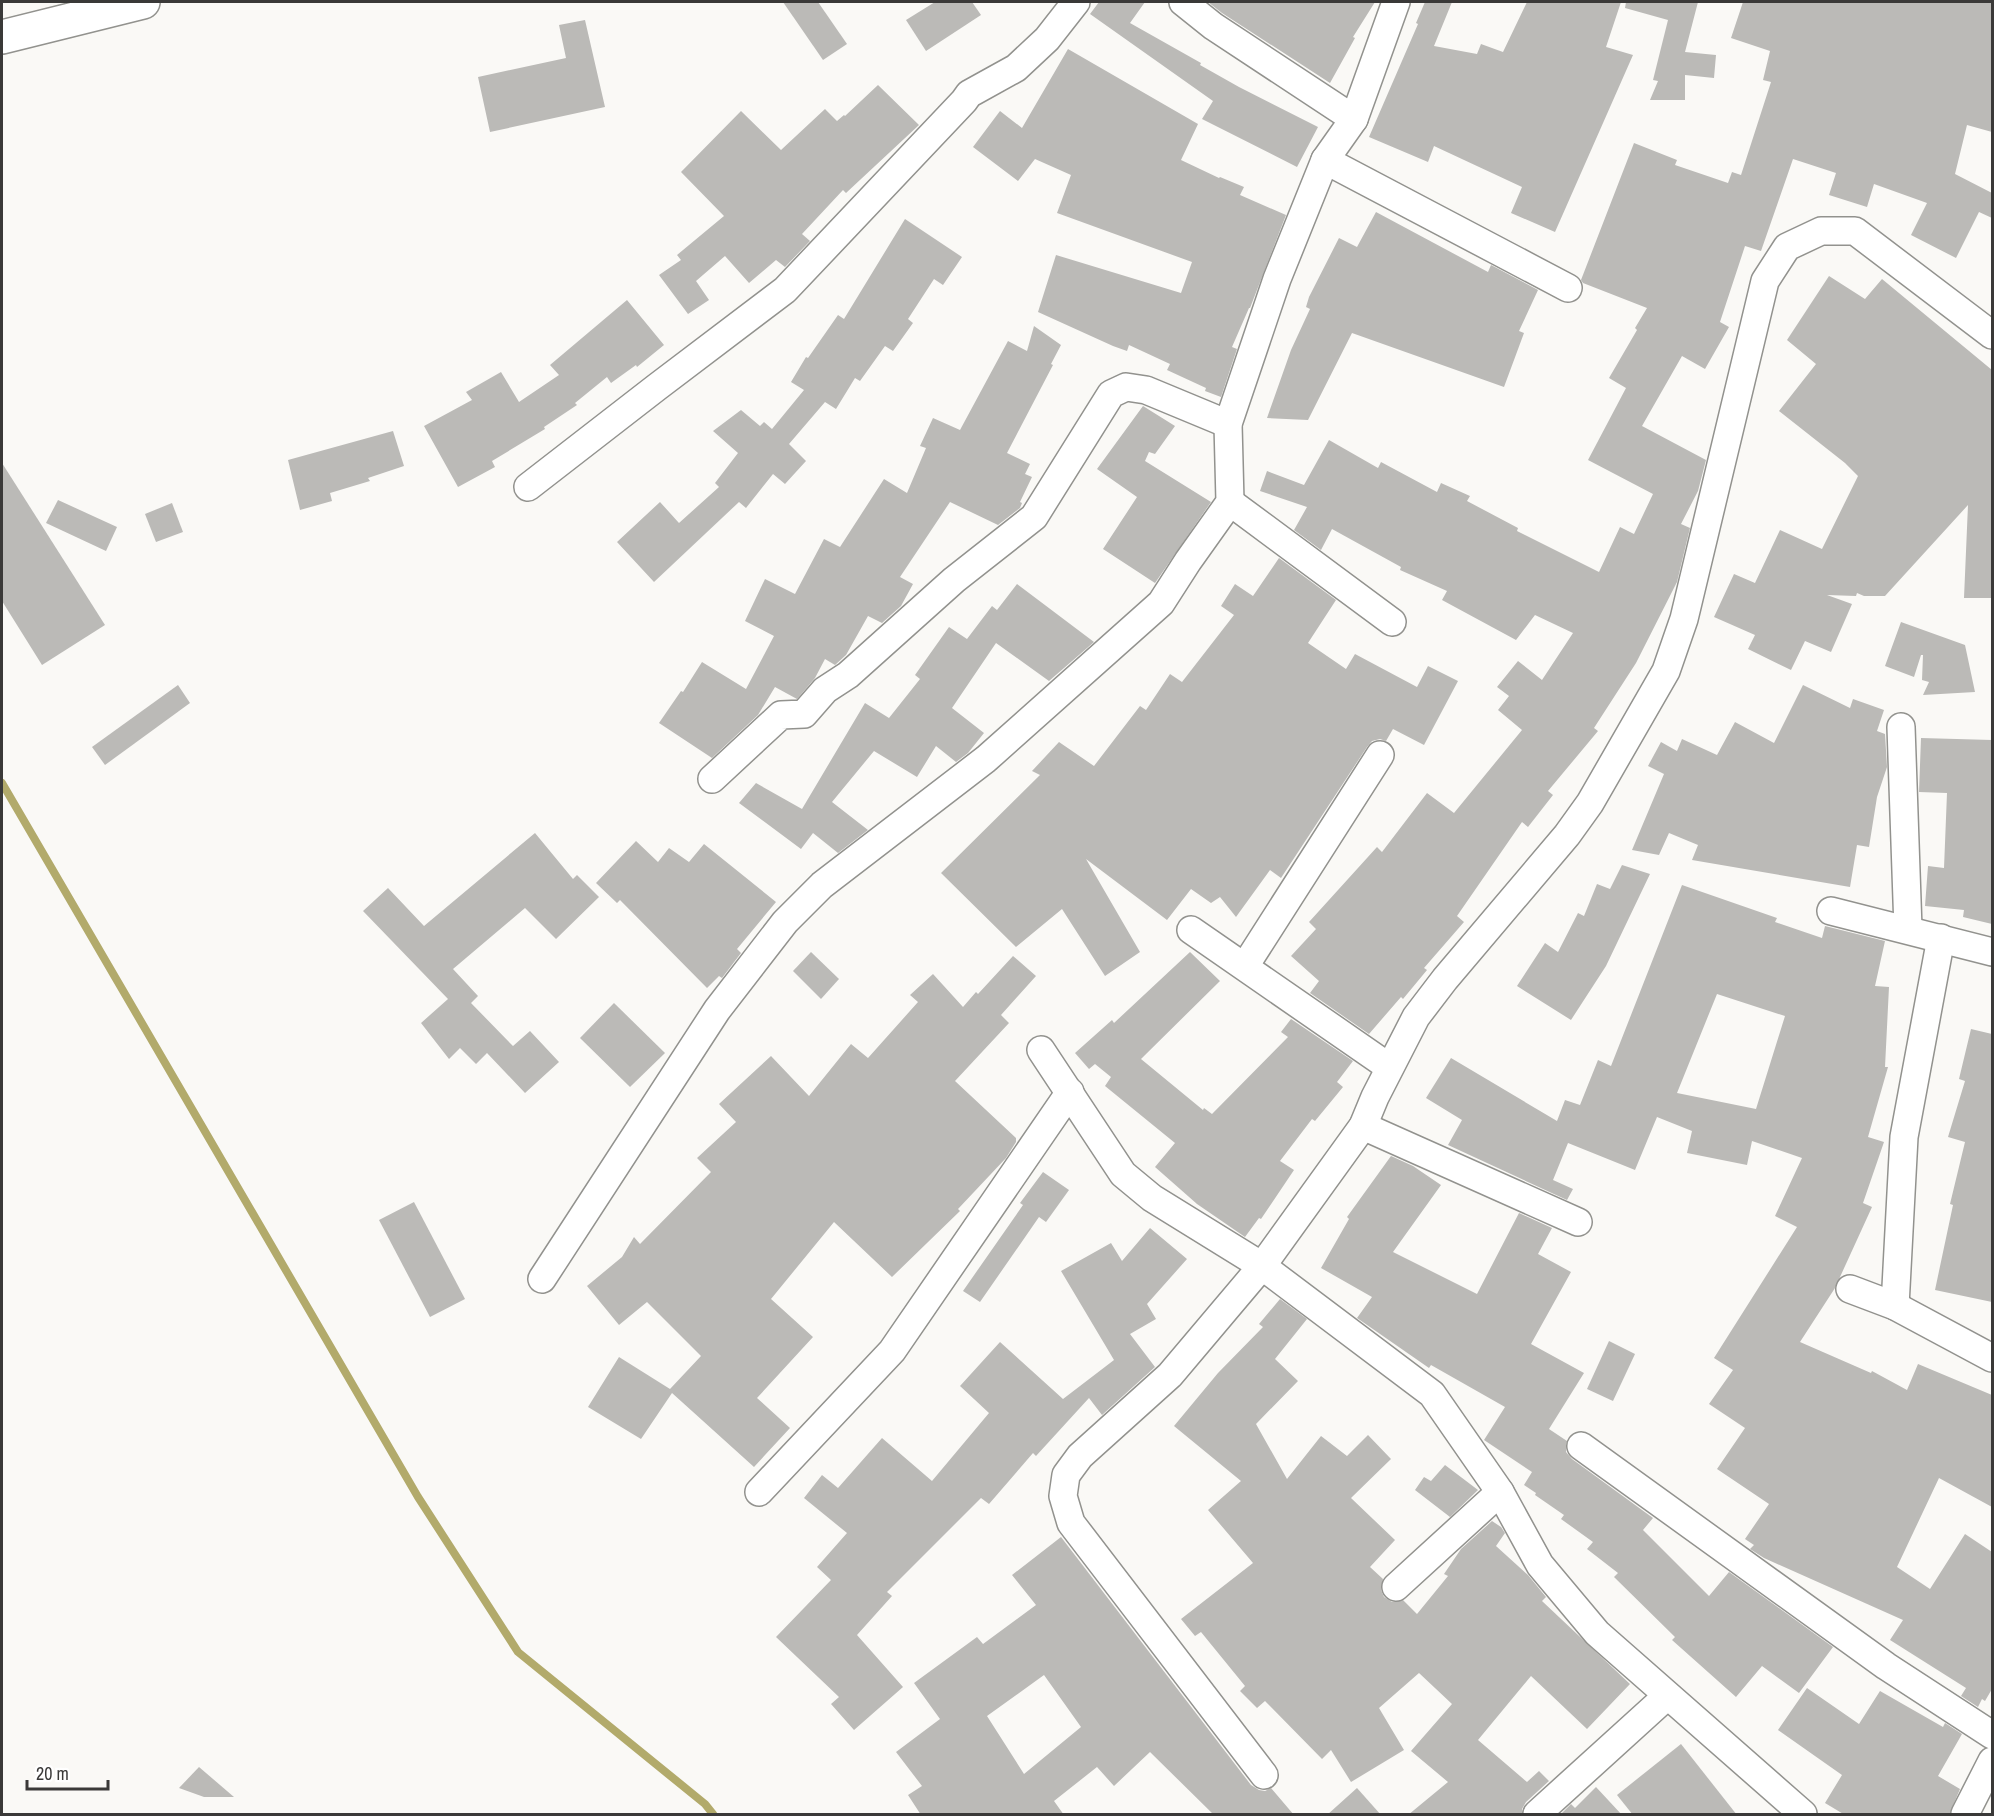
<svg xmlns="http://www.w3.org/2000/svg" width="1994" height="1816" font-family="'Archivo Narrow',sans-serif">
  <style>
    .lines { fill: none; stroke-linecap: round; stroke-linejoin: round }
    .stream { stroke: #b2aa6b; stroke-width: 8 }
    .building { fill: #bbbab7; fill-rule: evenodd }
    .minor-casing { stroke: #92928e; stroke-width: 30 }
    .secondary-casing { stroke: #92928e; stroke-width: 36 }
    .minor { stroke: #fff; stroke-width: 27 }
    .secondary { stroke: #fff; stroke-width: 33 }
  </style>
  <rect width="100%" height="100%" fill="#faf9f6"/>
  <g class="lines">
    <polyline class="stream" points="2,783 418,1497 518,1652 705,1804 713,1814"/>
  </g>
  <g class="building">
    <polygon points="783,2 818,2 847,44 823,60"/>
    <polygon points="935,2 972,2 981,15 926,51 906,20"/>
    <polygon points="1099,2 1145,2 1130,23 1201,63 1200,65 1239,87 1318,127 1297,167 1202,119 1213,101 1090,14"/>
    <polygon points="1208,2 1375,2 1353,37 1355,38 1330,83 1222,13"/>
    <polygon points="1425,2 1452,2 1434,46 1477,54 1481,44 1503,52 1527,2 1621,2 1606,47 1633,55 1555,232 1511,213 1522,187 1434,146 1428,162 1369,137 1418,24 1416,23"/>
    <polygon points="1626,2 1698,2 1685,52 1716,55 1714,78 1685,75 1685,100 1650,100 1658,81 1653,80 1668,20 1625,8"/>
    <polygon points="1743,2 1992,2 1992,132 1967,125 1955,174 1992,193 1992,218 1979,212 1956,258 1911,235 1927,203 1874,184 1867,207 1829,195 1836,173 1793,159 1761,251 1745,246 1720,322 1729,327 1705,369 1682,356 1642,426 1706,460 1698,491 1681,524 1690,528 1677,582 1636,663 1594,728 1598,731 1548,791 1553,795 1528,827 1522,822 1457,916 1464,922 1424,968 1427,970 1403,999 1401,997 1369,1034 1310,993 1319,981 1291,956 1316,929 1309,922 1377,847 1382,852 1427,793 1454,813 1522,730 1498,710 1509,696 1497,687 1518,661 1542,680 1573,633 1535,615 1516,640 1442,600 1447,591 1400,570 1401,567 1332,529 1321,550 1294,530 1307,507 1260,491 1267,471 1304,485 1329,440 1378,468 1381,462 1437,492 1441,483 1470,496 1467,501 1518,528 1517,531 1599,572 1620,527 1634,534 1653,494 1588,460 1626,388 1609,378 1637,330 1635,328 1647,308 1583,283 1581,280 1634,143 1677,160 1675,165 1728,183 1732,172 1741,175 1771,82 1763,80 1770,51 1731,38"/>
    <polygon points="585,20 605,107 490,132 478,77 566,58 559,25"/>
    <polygon points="1068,49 1198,124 1181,160 1219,178 1220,177 1244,187 1240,195 1286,215 1250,308 1249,308 1232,347 1237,349 1221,397 1205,391 1206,388 1167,370 1170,364 1129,345 1127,351 1113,346 1038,312 1056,255 1181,293 1192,262 1057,213 1071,175 1035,159 1018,181 973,147 1000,111 1022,128"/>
    <polygon points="878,85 919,125 846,193 843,190 802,234 810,241 785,267 776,260 749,283 725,256 696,281 709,300 688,314 659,275 681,260 677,255 724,216 681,172 741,111 781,150 825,109 837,121 844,115 845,116"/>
    <polygon points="1376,212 1488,272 1491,265 1538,290 1519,331 1524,333 1504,387 1352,333 1308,420 1267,418 1291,350 1310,309 1306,307 1309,297 1339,238 1357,247"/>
    <polygon points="905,219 962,257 943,285 934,279 908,319 913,323 893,351 885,346 860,381 855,378 836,409 825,402 789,444 806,461 785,484 773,474 746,508 739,502 654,582 617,542 660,502 679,523 719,487 715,483 738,453 713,431 741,410 760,426 764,422 772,429 804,390 791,382 806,357 808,358 838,315 844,319"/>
    <polygon points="1829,276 1865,299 1882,279 1992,370 1992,598 1964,598 1968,505 1885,596 1864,596 1857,593 1856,596 1827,595 1852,604 1831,652 1805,641 1791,670 1748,649 1755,635 1714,617 1734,574 1755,583 1780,530 1822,549 1858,476 1845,463 1779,411 1816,364 1787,340"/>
    <polygon points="627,300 664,345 637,367 636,365 611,383 607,377 575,403 577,405 544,427 545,429 492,461 495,467 458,487 424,426 472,400 466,392 501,372 519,402 559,375 550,365"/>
    <polygon points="1034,326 1061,345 1051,364 1053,365 1007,453 1030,464 1025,474 1032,477 1020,502 1022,503 1020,508 998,525 950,502 900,577 913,584 901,606 882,623 868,616 846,655 835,665 825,659 815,678 797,699 775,687 758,715 712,758 659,723 681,691 683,692 702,662 746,689 774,636 745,621 765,579 795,594 824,539 840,547 884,479 907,493 926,448 920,446 933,418 960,430 1008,341 1027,351"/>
    <polygon points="1143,406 1175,426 1155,454 1149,452 1145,461 1211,502 1155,583 1103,549 1137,497 1097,469"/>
    <polygon points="393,431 404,466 368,478 370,481 330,493 332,501 300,510 288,460"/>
    <polygon points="2,463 105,625 42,665 2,601"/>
    <polygon points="58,500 117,527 106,551 46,523"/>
    <polygon points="172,503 183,532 156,542 145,514"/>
    <polygon points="1279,558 1336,600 1308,643 1346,669 1355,654 1417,687 1428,666 1458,681 1424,745 1393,729 1386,741 1380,739 1372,741 1367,747 1281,878 1270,870 1236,917 1220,897 1211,903 1191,889 1167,920 1086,859 1140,952 1105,976 1062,909 1016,947 941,873 1040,775 1032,771 1059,742 1094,766 1140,706 1146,710 1170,674 1182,682 1234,615 1221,606 1235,584 1253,596"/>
    <polygon points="1017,584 1094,642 1049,681 996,643 952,708 984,733 968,753 956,762 936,746 917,777 874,751 832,802 868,830 838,853 813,833 801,849 739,803 756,783 802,809 865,703 889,718 920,679 915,675 949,627 967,639 992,606 997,610"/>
    <polygon points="1901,622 1965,645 1975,692 1923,695 1929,682 1922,680 1923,655 1921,655 1914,677 1885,666"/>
    <polygon points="178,685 190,703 105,765 92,747"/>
    <polygon points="1803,685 1850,708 1853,699 1884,710 1877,731 1885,734 1887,767 1877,797 1869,847 1857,845 1850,887 1692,860 1698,845 1669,833 1659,855 1632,850 1664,774 1648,766 1661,742 1677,751 1682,739 1717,755 1735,722 1774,743"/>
    <polygon points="1921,738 1992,740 1992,924 1963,917 1964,910 1925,906 1928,866 1944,868 1947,793 1919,792"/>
    <polygon points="535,833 573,879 577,875 599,897 556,939 525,908 453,969 478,996 471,1003 513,1046 530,1031 559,1062 525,1093 487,1053 476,1064 460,1048 449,1059 421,1023 448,999 363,911 388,888 424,926"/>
    <polygon points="636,841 658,862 669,848 689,862 704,844 776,902 737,949 741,953 722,978 719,976 707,988 620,900 617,903 596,883"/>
    <polygon points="1622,865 1650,874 1606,966 1571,1020 1517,986 1545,943 1558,952 1578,913 1584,916 1597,884 1610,889"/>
    <path d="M 1682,885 L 1777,918 L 1775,922 L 1822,938 L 1825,926 L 1885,941 L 1875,986 L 1889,987 L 1885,1067 L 1888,1067 L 1868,1137 L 1884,1142 L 1863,1203 L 1872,1207 L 1835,1288 L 1800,1342 L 1871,1373 L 1872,1371 L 1907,1390 L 1918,1364 L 1992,1395 L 1992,1507 L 1939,1478 L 1897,1567 L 1930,1589 L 1965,1534 L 1992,1552 L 1992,1689 L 1985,1701 L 1982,1699 L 1978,1707 L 1961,1696 L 1966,1688 L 1890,1640 L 1903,1620 L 1764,1558 L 1750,1549 L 1754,1545 L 1745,1539 L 1769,1504 L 1717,1469 L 1745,1428 L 1709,1404 L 1733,1370 L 1714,1358 L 1797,1227 L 1775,1216 L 1802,1158 L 1752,1141 L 1747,1165 L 1687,1153 L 1692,1131 L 1657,1117 L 1635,1170 L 1568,1143 L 1553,1180 L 1573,1189 L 1567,1200 L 1448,1145 L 1462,1120 L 1426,1098 L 1451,1058 L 1557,1121 L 1565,1100 L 1580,1105 L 1598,1060 L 1611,1066 ZM 1717,994 L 1785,1016 L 1756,1109 L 1677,1093 Z"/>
    <polygon points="811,952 839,979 821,999 793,971"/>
    <polygon points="1190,952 1220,981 1141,1059 1203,1110 1204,1108 1212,1114 1288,1037 1281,1032 1291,1019 1353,1061 1337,1082 1343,1087 1315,1121 1312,1119 1280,1161 1294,1170 1261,1219 1259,1218 1245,1237 1197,1204 1155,1167 1175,1143 1105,1086 1111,1077 1095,1064 1089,1069 1075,1053 1112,1020 1114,1023"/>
    <polygon points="1013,956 1036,976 1001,1015 1009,1023 955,1081 1016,1138 1016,1142 1006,1158 958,1209 960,1211 892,1277 834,1222 771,1299 813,1337 757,1398 790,1428 754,1467 672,1393 641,1439 588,1407 619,1357 670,1389 701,1356 647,1302 619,1325 587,1286 622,1257 634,1237 640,1244 711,1172 697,1158 736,1122 719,1104 771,1056 809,1096 851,1044 868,1058 918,1002 910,995 933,974 963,1007 976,992 978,994"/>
    <polygon points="614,1003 665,1053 630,1087 580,1038"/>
    <polygon points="1971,1029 1992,1034 1992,1302 1935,1290 1953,1205 1950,1204 1965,1142 1948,1137 1965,1081 1959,1079"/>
    <polygon points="1391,1156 1413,1166 1441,1185 1393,1252 1477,1294 1519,1213 1552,1228 1538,1254 1571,1272 1531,1344 1584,1373 1549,1429 1567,1441 1566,1452 1572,1459 1653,1518 1643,1530 1709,1596 1729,1572 1833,1647 1799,1693 1762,1666 1736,1697 1672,1640 1675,1637 1614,1577 1618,1573 1587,1549 1593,1542 1561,1519 1564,1515 1535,1495 1536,1493 1524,1485 1532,1472 1484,1440 1505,1407 1431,1365 1429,1368 1357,1318 1372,1297 1321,1268 1349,1219 1347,1217"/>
    <polygon points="1043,1172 1069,1190 1046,1222 1039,1217 980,1302 963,1291 1023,1205 1020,1203"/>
    <polygon points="414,1202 465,1299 430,1317 379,1220"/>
    <polygon points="1150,1228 1187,1259 1147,1304 1156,1319 1130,1334 1155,1367 1102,1415 1089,1398 1036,1456 1033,1453 989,1504 981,1498 887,1592 892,1596 857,1635 903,1687 854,1730 831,1704 839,1697 776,1637 831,1580 817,1567 847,1533 804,1498 822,1475 838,1488 882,1438 932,1481 989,1413 960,1386 1000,1342 1063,1399 1114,1360 1061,1271 1111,1243 1122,1261"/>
    <polygon points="1280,1299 1307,1319 1275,1359 1298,1381 1256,1424 1287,1479 1321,1436 1347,1456 1368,1435 1391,1459 1351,1498 1395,1540 1370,1567 1383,1579 1381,1590 1384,1597 1392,1602 1403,1600 1417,1614 1448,1576 1444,1574 1461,1549 1492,1521 1501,1527 1505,1533 1496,1546 1528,1575 1546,1597 1542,1601 1630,1684 1587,1729 1531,1676 1478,1740 1527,1782 1539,1771 1549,1781 1526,1802 1522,1809 1522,1815 1408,1815 1448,1782 1411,1751 1452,1704 1419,1673 1379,1708 1404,1750 1351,1782 1331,1750 1322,1759 1265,1701 1257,1708 1240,1691 1245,1686 1201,1632 1195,1636 1181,1619 1253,1563 1208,1510 1241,1481 1174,1426 1218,1373 1263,1327 1259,1324"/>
    <polygon points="1609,1341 1635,1354 1613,1401 1587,1389"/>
    <polygon points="1445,1465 1478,1490 1450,1517 1415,1490 1424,1477 1431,1481"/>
    <path d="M 1061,1537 L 1251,1785 L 1259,1790 L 1265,1791 L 1271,1788 L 1294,1815 L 1214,1815 L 1150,1752 L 1114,1786 L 1097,1767 L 1054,1801 L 1064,1815 L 921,1815 L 908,1795 L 922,1786 L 896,1752 L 940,1719 L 914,1683 L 977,1637 L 983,1644 L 1036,1605 L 1012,1575 ZM 1044,1675 L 1081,1727 L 1024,1774 L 987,1716 Z"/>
    <polygon points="1807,1688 1859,1724 1880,1691 1943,1727 1945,1723 1962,1734 1938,1776 1960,1789 1949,1815 1845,1815 1825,1803 1842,1775 1778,1730"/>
    <polygon points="1681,1744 1737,1815 1633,1815 1617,1795"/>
    <polygon points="199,1767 234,1797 204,1797 179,1788"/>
    <polygon points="1596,1787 1622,1815 1560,1815 1571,1804 1575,1808"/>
    <polygon points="1357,1788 1381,1815 1327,1815"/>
  </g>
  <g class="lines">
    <defs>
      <g id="minor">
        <polyline points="1183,2 1213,26 1354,119"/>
        <polyline points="1325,160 1568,288"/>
        <polyline points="528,487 657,387 785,290 964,101 969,94 1016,68 1047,39 1076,2"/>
        <polyline points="1230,502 1392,622"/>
        <polyline points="1901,727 1908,929"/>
        <polyline points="712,779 781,715 804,714 825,690 848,675 954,580 1034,517 1111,394 1126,387 1146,390 1228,424"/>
        <polyline points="1831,911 1992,952"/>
        <polyline points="1191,930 1389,1067"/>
        <polyline points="1245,966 1380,755"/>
        <polyline points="1041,1050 1123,1174 1152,1198 1262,1266 1432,1394 1500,1492 1540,1565 1597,1633 1803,1814"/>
        <polyline points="1363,1126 1578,1222"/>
        <polyline points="542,1279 717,1010 785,922 822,885 986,759 1161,603 1188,561 1230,502 1228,424 1277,279 1325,160 1354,119 1396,2"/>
        <polyline points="1850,1289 1895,1306 1992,1358"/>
        <polyline points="1895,1306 1904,1137 1941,938"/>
        <polyline points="1581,1446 1886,1666 1992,1735"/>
        <polyline points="759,1492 892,1351 1070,1092"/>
        <polyline points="1396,1587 1500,1492"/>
        <polyline points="1264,1775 1071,1523 1063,1496 1066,1475 1080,1456 1170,1375 1262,1266 1363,1126 1375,1097 1416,1017 1445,979 1567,835 1590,803 1666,671 1684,619 1765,281 1787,247 1821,231 1855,231 1992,335"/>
        <polyline points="1537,1814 1667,1696"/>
        <polyline points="1965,1814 1992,1761"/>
      </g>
      <polyline id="secondary" points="2,37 143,2"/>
    </defs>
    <use href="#minor" class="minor-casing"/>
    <use href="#secondary" class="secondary-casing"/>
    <use href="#minor" class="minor"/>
    <use href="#secondary" class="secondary"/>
  </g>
  <rect width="1994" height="1816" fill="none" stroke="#3a3938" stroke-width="6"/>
  <path d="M27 1780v9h81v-9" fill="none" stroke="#3a3938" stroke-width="3"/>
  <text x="36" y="1780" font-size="18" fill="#3a3938" stroke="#ffffff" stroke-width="4.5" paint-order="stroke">20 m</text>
</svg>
